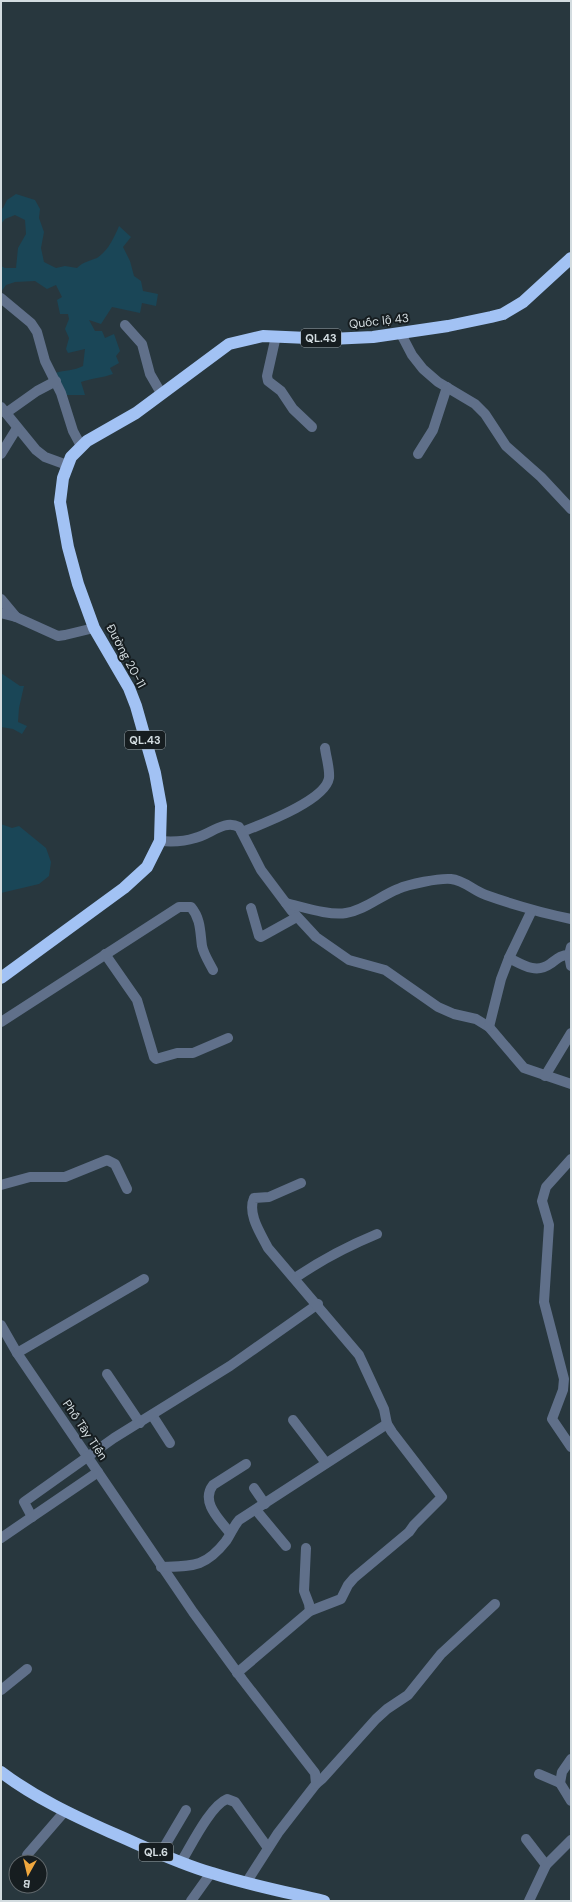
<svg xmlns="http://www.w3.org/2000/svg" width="572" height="1902" font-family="'DM Sans',sans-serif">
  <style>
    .green { fill: #1a4657 }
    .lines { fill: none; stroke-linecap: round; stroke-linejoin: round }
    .minor { stroke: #60708a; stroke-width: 10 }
    .highway { stroke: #a2c2f4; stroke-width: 12 }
    .labels { text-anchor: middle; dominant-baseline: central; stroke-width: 4; stroke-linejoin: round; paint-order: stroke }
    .shield { fill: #161d20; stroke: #9aa3a6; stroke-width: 1 }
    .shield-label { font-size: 11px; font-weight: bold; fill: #d3dce0 }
    .street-label { font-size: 12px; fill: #d3dce0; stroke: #161d20 }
  </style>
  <rect width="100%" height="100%" fill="#28373e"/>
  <g class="green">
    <path d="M 16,194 L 35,200 L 40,209 L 39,218 L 44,232 L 41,248 L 44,262 L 56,268 L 65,266 L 77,268 C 83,262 89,261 97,258 C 108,251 114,238 119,226 L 131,237 L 123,247 L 130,261 L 134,276 L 141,281 L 143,291 L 158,294 L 156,306 L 142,303 L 140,313 L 112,307 L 101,324 L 89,320 L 95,331 L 102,331 L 105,338 L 114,334 L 120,351 L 116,356 L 119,363 L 110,368 L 113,374 C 102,378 92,378 81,382 L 85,395 L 65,395 L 55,373 C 65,370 74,371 83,366 L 85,349 L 68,353 L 66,349 L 69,338 L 65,329 L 69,319 L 68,314 L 60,314 L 57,300 L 62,297 L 56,285 L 47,289 L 35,281 L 15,282 L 6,285 L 1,292 L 1,266 L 5,268 L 16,268 L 18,248 L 26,234 L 25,220 L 15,215 L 5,219 L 1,224 L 1,209 L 3,208 L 7,200 Z"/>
    <polygon points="1,673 20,686 24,686 19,708 18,722 27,726 22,734 13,729 1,727"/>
    <polygon points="1,824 12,828 19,826 46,848 51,862 49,876 39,884 1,893"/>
  </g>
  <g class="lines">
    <g class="minor">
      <polyline points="1,298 31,323 37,332 45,361 61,393 73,431 81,446"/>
      <polyline points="125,325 142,344 150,374 161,393"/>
      <polyline points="401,334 412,355 423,369 438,382 475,404 485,414 506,446 541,477 571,509"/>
      <polyline points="276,336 267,376 268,381 281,391 293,409 312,427"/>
      <polyline points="1,407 36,450 45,457 67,465"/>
      <polyline points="6,413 37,391 56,381"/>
      <polyline points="1,454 17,428"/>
      <polyline points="418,454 433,430 447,387"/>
      <polyline points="1,599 16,617"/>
      <polyline points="1,613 16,617 58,636 65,635 94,628"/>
      <path d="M 242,832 C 262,824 325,801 329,778 C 330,769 326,757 325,748"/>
      <path d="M 160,841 C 173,842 183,842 195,838 C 210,835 224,819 239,827 L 261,870 L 291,910 L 316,937 L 349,960 L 385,970 L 438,1007 L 454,1014 L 476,1019 L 489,1027 L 524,1068 L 571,1084"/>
      <path d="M 286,903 C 303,907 330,916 346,913 C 365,910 380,896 398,889 C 409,884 439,878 451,879 C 464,880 474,891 486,895 C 514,905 542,913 571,919"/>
      <polyline points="251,908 259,936 261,937 297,917"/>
      <polyline points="571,947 569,955 571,966"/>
      <polyline points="105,954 137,1000 154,1057 156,1059 177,1053 193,1053 228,1038"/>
      <path d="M 509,958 C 523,965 536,974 550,964 C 557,959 560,955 569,955"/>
      <path d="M 1,1022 L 179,907 L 191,907 C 201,919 200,932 202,946 C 204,955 209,962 213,970"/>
      <polyline points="489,1027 501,979 509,958 532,910"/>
      <polyline points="545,1076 571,1033"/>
      <polyline points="571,1159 546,1187 542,1201 549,1225 544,1302 564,1379 563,1390 552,1419 571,1447"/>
      <polyline points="1,1185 30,1177 65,1177 107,1160 115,1164 127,1189"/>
      <path d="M 295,1278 C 321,1260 348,1246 377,1234"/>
      <polyline points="1,1325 17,1353 193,1612 242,1679 315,1773 316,1784 278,1833 246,1883"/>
      <polyline points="17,1353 144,1279"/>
      <polyline points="107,1374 140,1423"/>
      <polyline points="152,1415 170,1443"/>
      <polyline points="293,1420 326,1463"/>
      <polyline points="254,1488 265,1504"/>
      <polyline points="256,1510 286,1546"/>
      <polyline points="32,1517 24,1502 114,1438 230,1366 318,1304"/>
      <path d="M 230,1533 C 220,1520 200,1502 213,1485 L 246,1464"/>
      <polyline points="1,1538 98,1472"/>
      <polyline points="306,1548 304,1591 309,1604 310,1611"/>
      <path d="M 161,1567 C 192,1566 205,1568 226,1541 C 231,1534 233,1527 239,1520 L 387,1424"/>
      <path d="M 237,1673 L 310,1611 L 341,1599 L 348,1585 L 354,1578 L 409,1532 L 414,1525 L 442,1497 L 392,1432 L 387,1424 L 384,1409 L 359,1355 L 268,1248 C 261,1234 247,1214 254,1198 L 269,1197 L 301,1183"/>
      <polyline points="1,1690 27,1669"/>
      <polyline points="571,1759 562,1772 560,1783 571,1801"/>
      <polyline points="539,1774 560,1783"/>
      <polyline points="316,1784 322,1779 376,1719 387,1709 408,1695 441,1654 495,1604"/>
      <polyline points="526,1839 546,1865"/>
      <polyline points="160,1854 186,1810"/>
      <polyline points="27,1855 65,1811"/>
      <path d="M 181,1862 C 191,1846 210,1806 227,1799 L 235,1802 L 268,1848"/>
      <polyline points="191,1901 211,1873"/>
      <polyline points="529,1901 546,1865 571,1840"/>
    </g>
    <g class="highway">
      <polyline points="1,978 124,888 147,867 160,841 161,806 155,773 136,706 129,688 94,628 78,584 68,547 60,502 63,478 71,457 87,441 136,413 229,344 263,336 330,339 373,337 448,326 491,317 503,314 523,302 571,258"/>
      <path d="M 1,1772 C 34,1797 72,1815 110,1832 C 143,1846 177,1863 212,1873 C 249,1885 286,1892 324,1901"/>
    </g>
  </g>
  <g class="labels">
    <g class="shield">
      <rect x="301" y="329" width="40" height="18" rx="3"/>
      <rect x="125" y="731" width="40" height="18" rx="3"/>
      <rect x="139" y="1843" width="34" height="18" rx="3"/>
    </g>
    <g class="shield-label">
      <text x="321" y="338">QL.43</text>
      <text x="145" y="740">QL.43</text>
      <text x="156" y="1852">QL.6</text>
    </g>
    <g class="street-label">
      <text transform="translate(379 321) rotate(-6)">Quốc lộ 43</text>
      <text transform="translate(126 656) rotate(62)">Đường 20-11</text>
      <text transform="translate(85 1430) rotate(56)">Phố Tây Tiến</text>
    </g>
  </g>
  <rect width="572" height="1902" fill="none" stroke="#d3dce0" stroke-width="4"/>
  <g transform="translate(28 1874) rotate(188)"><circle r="19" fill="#161d20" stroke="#62696d"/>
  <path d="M0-3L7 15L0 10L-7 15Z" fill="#efa73e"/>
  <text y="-6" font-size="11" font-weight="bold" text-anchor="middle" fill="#d3dce0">B</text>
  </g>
</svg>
